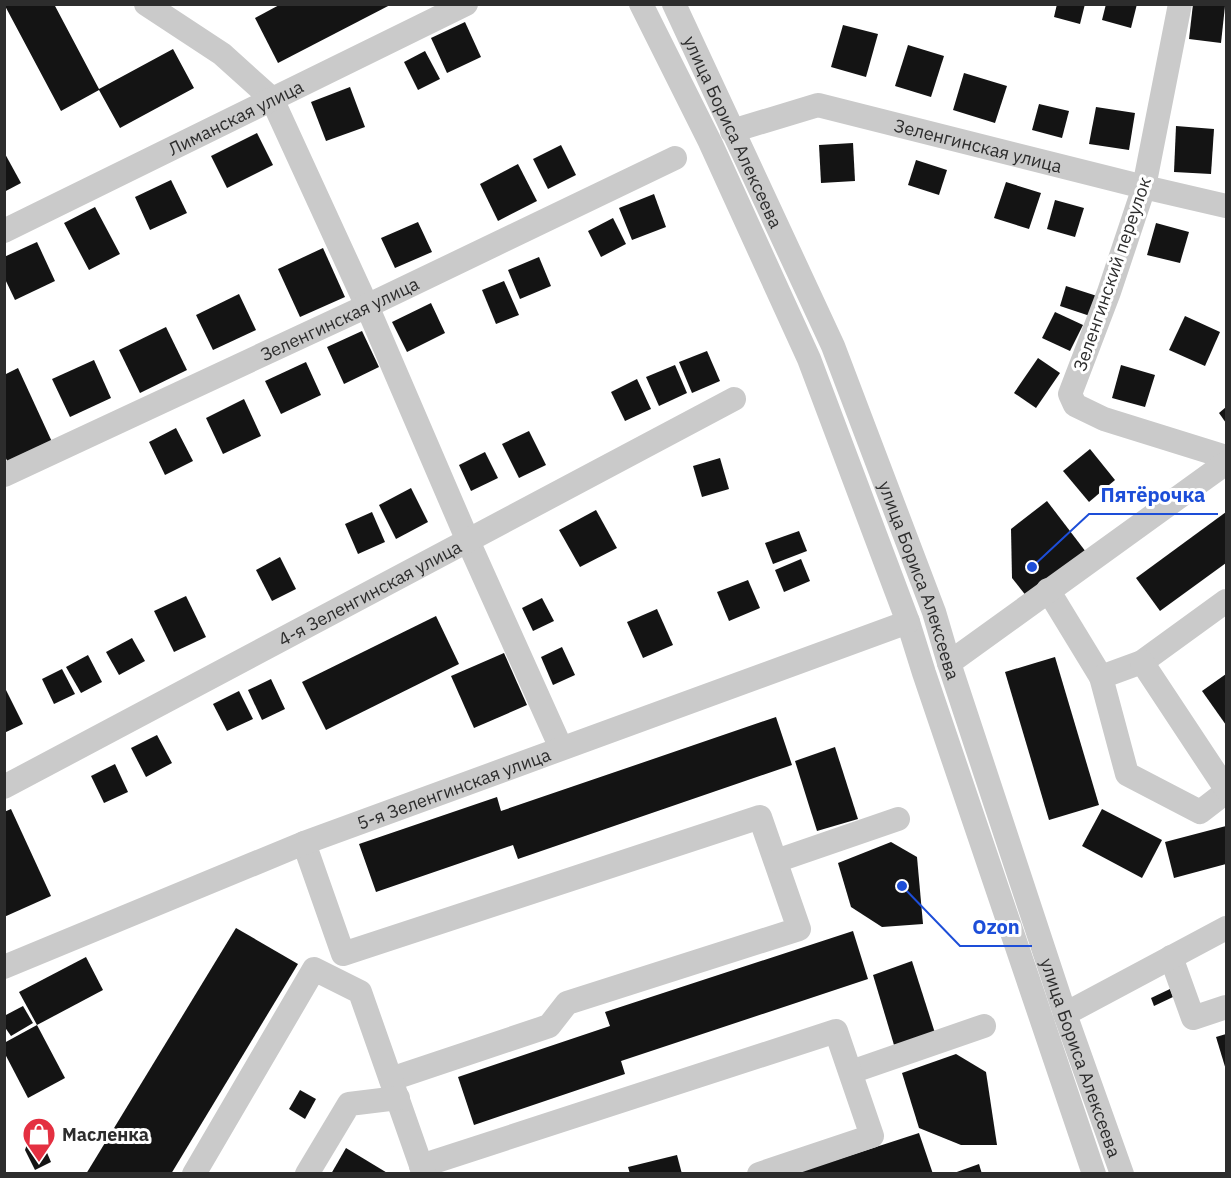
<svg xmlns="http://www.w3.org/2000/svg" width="1231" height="1178" font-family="'IBM Plex Sans',sans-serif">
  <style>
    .building { fill: #141414 }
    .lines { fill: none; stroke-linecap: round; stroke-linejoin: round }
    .minor { stroke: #cacaca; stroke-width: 24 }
    .labels { text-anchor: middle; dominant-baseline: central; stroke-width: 6; stroke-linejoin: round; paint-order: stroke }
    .street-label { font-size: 18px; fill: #2d2d2d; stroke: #fff }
    .poi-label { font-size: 18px; font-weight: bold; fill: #2d2d2d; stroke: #fff; text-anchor: start }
    .leader { fill: none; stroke: #1d4ed8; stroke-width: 2 }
    .callout-dot { fill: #1d4ed8; stroke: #fff; stroke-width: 2 }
    .callout-label { font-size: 20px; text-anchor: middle; font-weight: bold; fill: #1d4ed8; stroke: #fff; stroke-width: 6; stroke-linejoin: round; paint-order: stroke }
  </style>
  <rect width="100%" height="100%" fill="#fff"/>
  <g class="building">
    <polygon points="4,4 54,4 99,89 173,49 194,88 120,128 99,90 61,111"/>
    <polygon points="281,4 392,4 278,63 255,18"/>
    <polygon points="1057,4 1085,4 1080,24 1054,17"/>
    <polygon points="1106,4 1137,4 1131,28 1102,20"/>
    <polygon points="1193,4 1225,6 1221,43 1189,39"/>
    <polygon points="465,22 481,57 447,73 431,38"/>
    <polygon points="843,25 878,34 866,77 831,67"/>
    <polygon points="908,45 944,56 931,97 895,86"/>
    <polygon points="425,51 440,79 418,90 404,62"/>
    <polygon points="964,73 1007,86 995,123 953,110"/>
    <polygon points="350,87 365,127 326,141 311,102"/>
    <polygon points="1039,104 1069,111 1062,138 1032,130"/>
    <polygon points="1096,107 1135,113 1129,150 1089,144"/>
    <polygon points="1176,126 1214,129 1211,174 1174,172"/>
    <polygon points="257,133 273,165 227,188 211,156"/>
    <polygon points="853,143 855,181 821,183 819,145"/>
    <polygon points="561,145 576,175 548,189 533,159"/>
    <polygon points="4,152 21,183 4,192"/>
    <polygon points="916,160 947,170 939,195 908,185"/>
    <polygon points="518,164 537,201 498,221 480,184"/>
    <polygon points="171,180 187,213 150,230 135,197"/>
    <polygon points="1006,182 1041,193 1029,229 994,218"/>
    <polygon points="654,194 666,227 632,240 619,208"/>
    <polygon points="1055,200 1084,208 1075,237 1047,229"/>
    <polygon points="95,207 120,254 89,270 64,223"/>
    <polygon points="613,218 626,244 601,257 588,231"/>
    <polygon points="418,222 432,252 395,268 381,238"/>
    <polygon points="1156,223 1189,232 1180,263 1147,255"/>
    <polygon points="37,242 55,281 15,300 4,277 4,257"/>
    <polygon points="323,248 345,297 300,317 278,269"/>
    <polygon points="539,257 551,286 520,299 508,270"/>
    <polygon points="504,281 519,315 496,324 482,290"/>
    <polygon points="1066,286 1097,296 1090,316 1060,306"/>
    <polygon points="239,294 256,330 213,350 196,315"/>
    <polygon points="431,303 445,333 407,352 392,322"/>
    <polygon points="1055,312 1083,325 1070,351 1042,338"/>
    <polygon points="1185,316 1220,332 1205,366 1169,350"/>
    <polygon points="166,327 187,370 140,393 119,350"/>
    <polygon points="362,331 379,367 344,384 327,347"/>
    <polygon points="707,351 720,381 692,393 679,362"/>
    <polygon points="1038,358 1060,373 1036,408 1014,393"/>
    <polygon points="94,360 111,398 70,417 52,379"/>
    <polygon points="306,362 321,395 281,414 265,381"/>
    <polygon points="675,365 687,393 659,406 646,377"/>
    <polygon points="1121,365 1155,375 1145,407 1112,398"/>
    <polygon points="18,368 53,444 9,464 4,455 4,375"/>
    <polygon points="637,379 651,409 625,421 611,392"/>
    <polygon points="244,399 261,436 223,454 206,418"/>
    <polygon points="1226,407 1226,423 1219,413"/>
    <polygon points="176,428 193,461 165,475 149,442"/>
    <polygon points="529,431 546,465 519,478 502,444"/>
    <polygon points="1090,449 1115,480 1089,502 1063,471"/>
    <polygon points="485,452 498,478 471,491 459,465"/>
    <polygon points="720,458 729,489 702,497 693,466"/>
    <polygon points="411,488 428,522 396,539 379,505"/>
    <polygon points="1047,501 1086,552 1027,597 1012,578 1011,529"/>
    <polygon points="596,510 617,548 580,567 559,530"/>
    <polygon points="372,512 385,542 358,554 345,524"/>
    <polygon points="1226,512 1226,563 1160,611 1136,578"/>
    <polygon points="799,531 807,551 773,564 765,543"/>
    <polygon points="280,557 296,589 272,601 256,570"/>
    <polygon points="801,559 810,581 784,592 775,570"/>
    <polygon points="748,580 760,608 729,621 717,592"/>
    <polygon points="186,596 206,637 174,652 154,611"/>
    <polygon points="542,598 554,621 533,631 522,608"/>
    <polygon points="657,609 673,645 643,658 627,622"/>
    <polygon points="436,616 459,664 326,730 302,682"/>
    <polygon points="132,638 145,661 119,675 106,652"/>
    <polygon points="562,647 575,675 553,685 541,657"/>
    <polygon points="504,653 527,705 474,728 451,676"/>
    <polygon points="88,655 102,682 81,693 66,667"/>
    <polygon points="1055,657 1099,805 1049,820 1005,672"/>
    <polygon points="62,669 75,694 54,704 42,679"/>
    <polygon points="1226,674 1226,725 1202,691"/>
    <polygon points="271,679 285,709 262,720 248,690"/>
    <polygon points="6,690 23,724 4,733 4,691"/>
    <polygon points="239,691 253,719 227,731 213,704"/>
    <polygon points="776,717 792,765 518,859 513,845 376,892 359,844 497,797 501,811"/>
    <polygon points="157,735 172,763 146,777 131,748"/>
    <polygon points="835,747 858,819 817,831 795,761"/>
    <polygon points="115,764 128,792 104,803 91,776"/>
    <polygon points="11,809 51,896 4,917 4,812"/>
    <polygon points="1102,809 1162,840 1142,878 1082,846"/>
    <polygon points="1226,826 1226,864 1174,878 1165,842"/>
    <polygon points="891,842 917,857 923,924 882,927 851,907 838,863"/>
    <polygon points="236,928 298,964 171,1174 86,1174"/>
    <polygon points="853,931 868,979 621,1061 625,1074 474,1125 458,1077 610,1026 605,1012"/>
    <polygon points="86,957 103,990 37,1025 19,992"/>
    <polygon points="912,961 935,1033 894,1045 873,975"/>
    <polygon points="1170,989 1173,997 1154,1006 1151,998"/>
    <polygon points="23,1006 33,1023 11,1036 4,1026 4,1016"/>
    <polygon points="37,1025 65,1078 28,1098 4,1052 4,1043"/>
    <polygon points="1226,1034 1226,1070 1216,1037"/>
    <polygon points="956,1054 986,1072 997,1145 961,1145 919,1128 902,1073"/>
    <polygon points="300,1090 316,1099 305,1119 289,1109"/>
    <polygon points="35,1120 52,1125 45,1148 51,1162 35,1170 25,1150"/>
    <polygon points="919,1133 933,1174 796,1174 796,1173"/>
    <polygon points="346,1148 389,1174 331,1174"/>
    <polygon points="677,1155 682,1174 630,1174 628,1167"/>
    <polygon points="979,1164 982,1174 954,1174 954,1173"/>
  </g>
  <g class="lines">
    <g class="minor">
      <polyline points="146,4 222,54 272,99 367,306 468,541 561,748"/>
      <polyline points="641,4 710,142 809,359 908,622 924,673 1094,1174"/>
      <path id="s1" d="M 674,4 L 833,346 L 934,612 L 949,663 L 1065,1014 L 1122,1174"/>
      <polyline points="1180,4 1144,187 1109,292 1070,394 1075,405 1104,419 1226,457"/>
      <path id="s2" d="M 732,131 L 818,105 L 1144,187 L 1226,206"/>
      <path id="s3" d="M 4,231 L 466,4"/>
      <path id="s4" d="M 4,475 L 367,306 L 675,158"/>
      <polyline points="1048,590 1101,677"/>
      <polyline points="1226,601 1142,662 1101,677 1127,774 1200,812 1226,792"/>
      <polyline points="1142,662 1226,789"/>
      <polyline points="949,663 1226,463"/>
      <path id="s5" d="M 4,787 L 734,399"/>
      <polyline points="304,843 343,954 760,817 799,929 567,1003 549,1026 391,1079"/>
      <polyline points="776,861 898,819"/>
      <polyline points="1171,957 1193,1018 1226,1007"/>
      <path id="s6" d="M 4,967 L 304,843 L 908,622"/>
      <polyline points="1065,1014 1226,928"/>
      <polyline points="851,1072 984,1026"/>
      <polyline points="421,1166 836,1031 872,1136 759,1174"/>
      <polyline points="194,1174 314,969 360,992 424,1174"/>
      <polyline points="307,1174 349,1104 398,1098"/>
    </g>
  </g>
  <defs>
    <symbol id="shop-pin" viewBox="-11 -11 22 30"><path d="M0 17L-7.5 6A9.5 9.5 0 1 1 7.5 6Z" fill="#e43041" stroke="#fff"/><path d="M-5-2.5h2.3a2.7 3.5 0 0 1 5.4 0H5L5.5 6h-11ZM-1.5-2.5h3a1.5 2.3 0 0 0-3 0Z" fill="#fff"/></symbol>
  </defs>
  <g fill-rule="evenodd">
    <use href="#shop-pin" x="20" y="1115" width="38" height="52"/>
  </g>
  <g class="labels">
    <g class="street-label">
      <text stroke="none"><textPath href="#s3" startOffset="258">Лиманская улица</textPath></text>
      <text stroke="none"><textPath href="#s1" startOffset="141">улица Бориса Алексеева</textPath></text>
      <text stroke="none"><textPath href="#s2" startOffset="255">Зеленгинская улица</textPath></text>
      <text transform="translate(1112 274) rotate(-71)">Зеленгинский переулок</text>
      <text stroke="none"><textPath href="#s4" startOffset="370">Зеленгинская улица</textPath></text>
      <text stroke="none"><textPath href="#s1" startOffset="627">улица Бориса Алексеева</textPath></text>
      <text stroke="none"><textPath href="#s5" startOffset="414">4-я Зеленгинская улица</textPath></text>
      <text stroke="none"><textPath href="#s6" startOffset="484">5-я Зеленгинская улица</textPath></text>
      <text stroke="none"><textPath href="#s1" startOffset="1131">улица Бориса Алексеева</textPath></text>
    </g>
    <g class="poi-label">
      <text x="62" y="1134">Масленка</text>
    </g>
  </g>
  <path class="leader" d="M1032 567L1089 514H1218M902 886L960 946H1032"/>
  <g class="callout-dot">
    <circle cx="1032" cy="567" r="6"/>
    <circle cx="902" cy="886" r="6"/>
  </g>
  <g class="callout-label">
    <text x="1153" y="502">Пятёрочка</text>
    <text x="996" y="934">Ozon</text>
  </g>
  <rect width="1231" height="1178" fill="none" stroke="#2d2d2d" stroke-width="12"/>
</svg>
